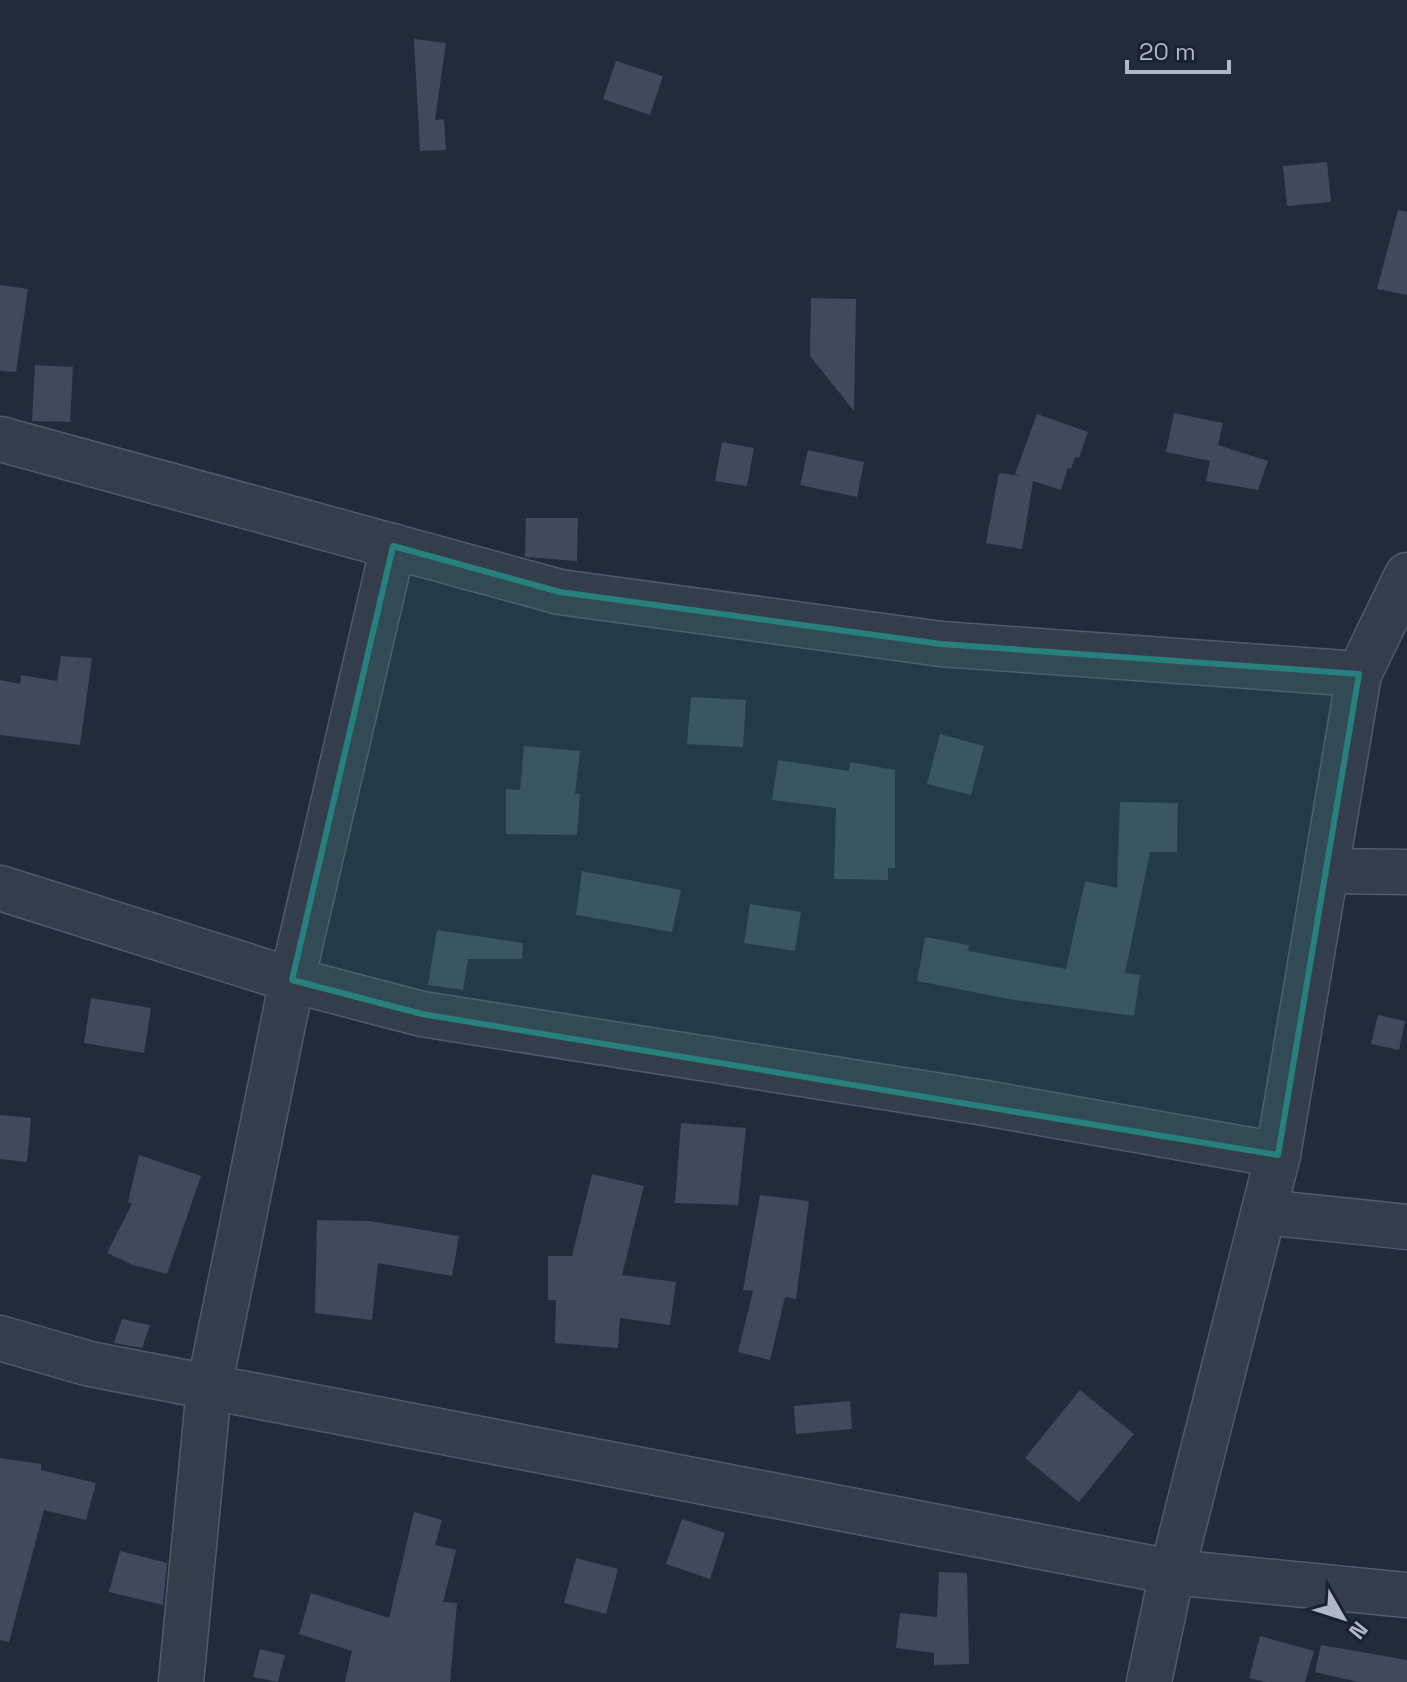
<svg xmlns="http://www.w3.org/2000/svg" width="1407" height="1682" font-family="'Space Grotesk',sans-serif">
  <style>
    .building { fill: #3f4a5e }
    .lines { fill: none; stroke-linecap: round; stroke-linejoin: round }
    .minor-casing { stroke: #525a69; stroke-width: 47 }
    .minor { stroke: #343d4b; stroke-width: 44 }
    .marked { fill: #27807c; fill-opacity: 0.2; stroke: #27807c; stroke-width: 6; stroke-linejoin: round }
  </style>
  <rect width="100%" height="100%" fill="#202b3b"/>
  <g class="building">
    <polygon points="414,39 446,43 435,120 444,119 446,150 420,151"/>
    <polygon points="616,61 663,76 650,115 603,99"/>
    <polygon points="1327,162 1331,202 1287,206 1283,166"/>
    <polygon points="1398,210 1407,212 1407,295 1377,289"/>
    <polygon points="0,285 28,289 16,372 0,371"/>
    <polygon points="811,298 856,299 854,411 810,356"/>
    <polygon points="35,365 73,367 70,422 32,421"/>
    <polygon points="1174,413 1223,423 1218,445 1268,461 1258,490 1206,481 1210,461 1166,452"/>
    <polygon points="1037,414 1088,432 1079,458 1075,457 1071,469 1068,468 1061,490 1033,481 1022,549 986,543 999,473 1021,476 1015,474"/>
    <polygon points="722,442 754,448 747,486 715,481"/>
    <polygon points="808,450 864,462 857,497 800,485"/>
    <polygon points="526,518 578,518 577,561 525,557"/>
    <polygon points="61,656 92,658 80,745 0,735 0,680 20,684 21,675 57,681"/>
    <polygon points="691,697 746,700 743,747 687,744"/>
    <polygon points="940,734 984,746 971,795 927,784"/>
    <polygon points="524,746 580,751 575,794 580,794 577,835 506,834 506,789 520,790"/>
    <polygon points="778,760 849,771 850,762 895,770 895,868 888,868 888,880 834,879 836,808 772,800"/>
    <polygon points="1120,802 1178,803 1177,852 1150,852 1125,973 1140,975 1134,1016 1008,999 917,981 925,937 969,945 968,951 1066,969 1085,881 1117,888"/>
    <polygon points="582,871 681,890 672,932 576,915"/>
    <polygon points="750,904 801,912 795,951 744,943"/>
    <polygon points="437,930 523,943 522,959 468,959 463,990 428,985"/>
    <polygon points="91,998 151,1008 144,1053 84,1043"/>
    <polygon points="1378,1015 1405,1021 1399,1050 1371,1044"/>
    <polygon points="0,1115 31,1118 27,1162 0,1159"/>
    <polygon points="681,1123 746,1128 738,1205 675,1203"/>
    <polygon points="139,1155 201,1176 167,1274 133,1265 107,1253 132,1204 128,1202"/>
    <polygon points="592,1174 644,1186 622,1275 676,1282 670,1325 620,1318 618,1348 555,1343 556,1300 548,1300 548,1256 572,1256"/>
    <polygon points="760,1195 809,1201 796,1299 785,1297 770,1360 738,1352 753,1291 743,1290"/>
    <polygon points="317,1220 370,1221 459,1236 452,1276 378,1263 372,1320 315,1313"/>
    <polygon points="122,1319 150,1325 142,1348 114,1343"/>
    <polygon points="1080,1390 1134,1434 1079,1502 1025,1458"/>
    <polygon points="850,1401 852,1429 796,1434 794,1406"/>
    <polygon points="0,1458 41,1464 41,1470 96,1483 86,1520 44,1510 9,1642 0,1640"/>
    <polygon points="414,1512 442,1520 435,1545 456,1550 443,1602 457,1603 450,1682 345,1682 352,1651 299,1634 311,1593 389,1618"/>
    <polygon points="682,1519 725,1533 710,1579 666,1564"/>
    <polygon points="120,1551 167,1563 163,1605 109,1592"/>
    <polygon points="576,1558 618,1569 606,1614 564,1603"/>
    <polygon points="939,1572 967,1573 969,1664 934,1665 934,1653 896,1648 900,1613 937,1617"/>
    <polygon points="1260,1636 1314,1651 1305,1682 1265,1682 1249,1678"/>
    <polygon points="1321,1645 1407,1660 1407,1682 1358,1682 1315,1672"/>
    <polygon points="260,1649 285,1655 278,1682 253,1677"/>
  </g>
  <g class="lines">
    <defs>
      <g id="minor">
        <polyline points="0,439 560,592 941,644 1359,674"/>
        <polyline points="1326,871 1407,872"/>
        <polyline points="0,888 292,980 422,1014 979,1102 1278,1155"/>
        <polyline points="1264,1212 1407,1227"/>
        <polyline points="0,1338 90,1364 1172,1572 1407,1595"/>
        <polyline points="181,1682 209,1388 292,980 393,546"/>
        <polyline points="1149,1682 1172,1572 1278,1155 1359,674 1407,575"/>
      </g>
    </defs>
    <use href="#minor" class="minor-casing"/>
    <use href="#minor" class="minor"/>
  </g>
  <path class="marked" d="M 393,546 L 560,592 L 941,644 L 1359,674 L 1278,1155 L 422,1014 L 292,980 Z"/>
  <g transform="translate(1343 1618) rotate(129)" stroke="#192230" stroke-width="6" paint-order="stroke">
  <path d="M0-6L14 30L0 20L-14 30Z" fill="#afb7c8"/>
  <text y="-12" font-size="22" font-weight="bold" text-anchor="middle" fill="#afb7c8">N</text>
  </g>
  <path d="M1127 60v12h102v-12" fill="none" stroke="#afb7c8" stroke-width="4"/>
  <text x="1139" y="60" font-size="24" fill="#afb7c8" stroke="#192230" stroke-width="6" paint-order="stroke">20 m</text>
</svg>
